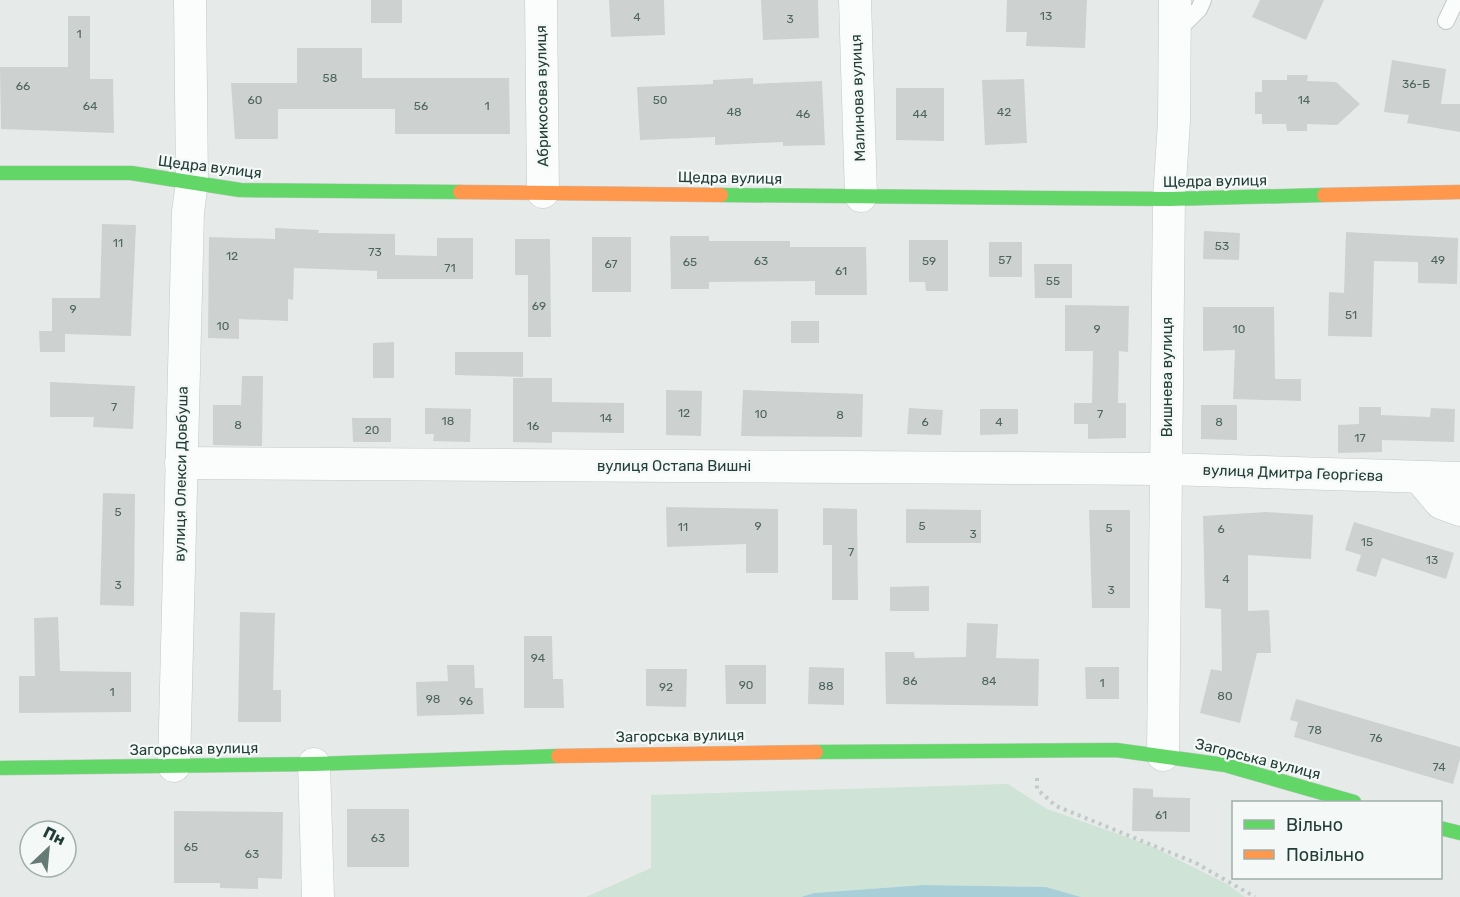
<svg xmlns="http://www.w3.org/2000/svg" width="1460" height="897" font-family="Rubik,sans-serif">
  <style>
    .green { fill: #cfe3d6 }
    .water { fill: #a8cfd8 }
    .building { fill: #cdd2d0 }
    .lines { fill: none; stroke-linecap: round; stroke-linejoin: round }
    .lane-casing { stroke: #c3c8c6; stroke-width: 18 }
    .street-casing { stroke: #c3c8c6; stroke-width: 33 }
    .fast-casing { stroke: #c1c8c6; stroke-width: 15 }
    .slow-casing { stroke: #c1c8c6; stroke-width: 15 }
    .path { stroke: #c2cac8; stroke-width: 4; stroke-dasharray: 3 4.5; stroke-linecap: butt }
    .lane { stroke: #fbfcfc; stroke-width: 16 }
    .street { stroke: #fbfcfc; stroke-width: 32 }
    .fast { stroke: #63d668; stroke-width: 14 }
    .slow { stroke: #ff974d; stroke-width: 14 }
    .labels { text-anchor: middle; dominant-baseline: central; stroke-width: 4.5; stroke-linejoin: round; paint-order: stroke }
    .number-label { font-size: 12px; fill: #4e645f }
    .street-label { font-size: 15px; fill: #233e38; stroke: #f4f9f7 }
  </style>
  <rect width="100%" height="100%" fill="#e6ebe9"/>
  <polygon class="green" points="1008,784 1047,809 1149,845 1227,884 1245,897 1081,897 1046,887 923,885 814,893 801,897 586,897 651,868 651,795"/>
  <polygon class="water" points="923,885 1046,887 1081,897 801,897 814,893"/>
  <g class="building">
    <rect x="371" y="0" width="31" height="23"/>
    <polygon points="609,0 664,0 665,35 611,37"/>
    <polygon points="761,0 818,0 819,38 763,40"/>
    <polygon points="1007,0 1087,0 1085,48 1026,46 1027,32 1006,32"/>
    <polygon points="1260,0 1324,0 1306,40 1252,17"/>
    <polygon points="68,16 90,16 90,79 113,79 114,133 1,129 0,67 68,67"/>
    <polygon points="297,48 362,48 362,78 509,78 510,134 395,134 395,109 278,109 278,139 235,139 231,83 297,83"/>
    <polygon points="1392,60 1446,69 1441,104 1460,104 1460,132 1407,123 1409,115 1384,112"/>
    <polygon points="1287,75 1308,75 1307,81 1336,82 1360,104 1337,125 1307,124 1307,131 1287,131 1286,124 1262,124 1262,114 1255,114 1255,92 1262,92 1262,80 1287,80"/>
    <polygon points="753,78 753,84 822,81 825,145 783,146 783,142 715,145 715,137 640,140 637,87 713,84 713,80"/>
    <polygon points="1024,79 1027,143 985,145 982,80"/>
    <polygon points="896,88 944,88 944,141 896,140"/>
    <polygon points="102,224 136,225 131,336 65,334 65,352 40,352 39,331 52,331 52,298 100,298"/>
    <polygon points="275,228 319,230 318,233 395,234 395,255 437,256 437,238 473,238 473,279 377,279 377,271 294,268 293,300 288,299 288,321 239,319 239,339 208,338 209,237 275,239"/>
    <polygon points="1204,231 1240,233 1239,260 1203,259"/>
    <polygon points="1346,232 1458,238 1457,284 1418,283 1418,262 1374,261 1372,337 1328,336 1329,292 1344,293"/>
    <polygon points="670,236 709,236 709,241 790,241 790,247 866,247 867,295 815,295 815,281 709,282 709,289 671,289"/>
    <rect x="592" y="237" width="39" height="55"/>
    <polygon points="515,239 550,239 551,337 528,337 528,275 515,275"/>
    <polygon points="909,240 948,240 948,291 926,291 925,282 909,282"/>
    <rect x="989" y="242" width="33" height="35"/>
    <polygon points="1034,264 1072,264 1072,298 1035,298"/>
    <polygon points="1065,305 1129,306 1128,352 1119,351 1118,403 1126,403 1126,438 1088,439 1088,424 1074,424 1074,403 1092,403 1093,351 1065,351"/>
    <polygon points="1203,307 1274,307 1275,379 1301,379 1301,401 1233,399 1235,350 1203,351"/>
    <rect x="791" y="321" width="28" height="22"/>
    <polygon points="394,342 394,378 373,378 373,343"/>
    <polygon points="455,352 523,352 523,377 455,375"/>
    <polygon points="242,376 263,376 262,446 213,445 213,405 241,405"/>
    <polygon points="513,378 552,378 552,402 624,403 624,433 552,432 552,443 513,442"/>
    <polygon points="50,382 135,386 133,429 93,427 94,417 50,417"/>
    <polygon points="666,390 702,391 701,436 666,435"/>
    <polygon points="743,390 863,394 862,437 741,436"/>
    <polygon points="1201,405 1237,405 1237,440 1201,439"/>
    <polygon points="1359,407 1381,407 1381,415 1430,417 1431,408 1455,409 1454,442 1382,440 1382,452 1338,453 1338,425 1359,424"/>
    <polygon points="425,408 471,409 470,442 433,441 434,434 425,434"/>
    <polygon points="909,408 943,410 941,435 907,434"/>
    <polygon points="980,409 1018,409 1018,434 980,435"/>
    <polygon points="352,418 391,418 391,442 353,442"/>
    <polygon points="103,493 135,494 134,606 100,605"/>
    <polygon points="666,507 778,509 778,573 746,573 746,544 667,547"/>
    <polygon points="823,508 857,509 858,600 832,600 832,545 823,545"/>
    <polygon points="906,509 981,510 981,543 906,543"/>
    <polygon points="1089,510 1130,510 1130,608 1092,608"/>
    <polygon points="1266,512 1313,515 1311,559 1248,555 1248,611 1269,610 1271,653 1257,653 1240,723 1200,713 1211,669 1222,671 1221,609 1205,608 1203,516"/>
    <polygon points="1354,522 1454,553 1446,579 1382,558 1376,577 1356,571 1361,555 1345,550"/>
    <polygon points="929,586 929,611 890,611 890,587"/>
    <polygon points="240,612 275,613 273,690 281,690 281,722 238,722"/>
    <polygon points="58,617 60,671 131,672 131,712 19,713 19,676 35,676 34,618"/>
    <polygon points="967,623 998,624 996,658 1039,659 1038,706 886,704 885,652 914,652 915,658 966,657"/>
    <polygon points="524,636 552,636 553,679 563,679 564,708 524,708"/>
    <polygon points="447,665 474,665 475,688 483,688 484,714 417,716 416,682 448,681"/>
    <polygon points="725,665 766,665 766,704 726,704"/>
    <polygon points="809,667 844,668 844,705 808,704"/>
    <polygon points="1085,667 1119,667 1119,699 1086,699"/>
    <polygon points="646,669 687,669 686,707 646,706"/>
    <polygon points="1296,699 1460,747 1460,759 1453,784 1294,737 1298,722 1290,720"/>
    <polygon points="1133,788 1153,789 1153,797 1190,798 1190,832 1132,831"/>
    <rect x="347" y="809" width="62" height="58"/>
    <polygon points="174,811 283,812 282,879 258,878 258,889 220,888 220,883 174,883"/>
  </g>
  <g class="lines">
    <defs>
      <g id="lane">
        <polyline points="1446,21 1456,0"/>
        <polyline points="1176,32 1199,9 1203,0"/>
      </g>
      <g id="street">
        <polyline points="541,0 543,192"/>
        <polyline points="855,0 861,196"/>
        <polyline points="181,463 1166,469 1460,478"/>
        <polyline points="1419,477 1441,503 1460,510"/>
        <polyline points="1163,755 1169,199 1174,121 1175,0"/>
        <polyline points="314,764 318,897"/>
        <polyline points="174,766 188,212 192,182 190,0"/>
      </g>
      <g id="fast">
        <polyline points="0,173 131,173 240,190 460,192"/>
        <polyline points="721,195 1169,199 1324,195"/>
        <polyline points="816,752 1116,750 1225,765 1354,802"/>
        <polyline points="0,768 314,764 558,756"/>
        <polyline points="1440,828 1460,833"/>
      </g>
      <g id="slow">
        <polyline points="460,192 721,195"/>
        <polyline points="1324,195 1460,192"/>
        <polyline points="558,756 816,752"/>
      </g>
    </defs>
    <use href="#lane" class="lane-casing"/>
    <use href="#street" class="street-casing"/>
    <use href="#fast" class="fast-casing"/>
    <use href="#slow" class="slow-casing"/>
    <polyline class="path" points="1037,778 1037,789 1056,806 1196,863 1255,897"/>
    <use href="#lane" class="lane"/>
    <use href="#street" class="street"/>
    <use href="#fast" class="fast"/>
    <use href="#slow" class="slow"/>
  </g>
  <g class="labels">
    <g class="number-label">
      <text x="1046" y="16">13</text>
      <text x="637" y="17">4</text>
      <text x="790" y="19">3</text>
      <text x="79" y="34">1</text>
      <text x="330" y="78">58</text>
      <text x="1416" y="84">36-Б</text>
      <text x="23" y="86">66</text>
      <text x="255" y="100">60</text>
      <text x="660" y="100">50</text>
      <text x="1304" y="100">14</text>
      <text x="90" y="106">64</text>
      <text x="421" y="106">56</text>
      <text x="487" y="106">1</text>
      <text x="734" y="112">48</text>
      <text x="1004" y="112">42</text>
      <text x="803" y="114">46</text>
      <text x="920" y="114">44</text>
      <text x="118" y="243">11</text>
      <text x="1222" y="246">53</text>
      <text x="375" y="252">73</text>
      <text x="232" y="256">12</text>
      <text x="1005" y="260">57</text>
      <text x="1438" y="260">49</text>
      <text x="761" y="261">63</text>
      <text x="929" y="261">59</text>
      <text x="690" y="262">65</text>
      <text x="611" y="264">67</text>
      <text x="450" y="268">71</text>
      <text x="841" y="271">61</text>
      <text x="1053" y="281">55</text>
      <text x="539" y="306">69</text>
      <text x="73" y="309">9</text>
      <text x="1351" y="315">51</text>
      <text x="223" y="326">10</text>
      <text x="1097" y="329">9</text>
      <text x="1239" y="329">10</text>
      <text x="114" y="407">7</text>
      <text x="684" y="413">12</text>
      <text x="761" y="414">10</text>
      <text x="1100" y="414">7</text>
      <text x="840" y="415">8</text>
      <text x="606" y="418">14</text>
      <text x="448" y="421">18</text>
      <text x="925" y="422">6</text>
      <text x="999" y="422">4</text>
      <text x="1219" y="422">8</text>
      <text x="238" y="425">8</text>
      <text x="533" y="426">16</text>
      <text x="372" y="430">20</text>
      <text x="1360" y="438">17</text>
      <text x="118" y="512">5</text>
      <text x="758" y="526">9</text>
      <text x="922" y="526">5</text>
      <text x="683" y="527">11</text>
      <text x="1109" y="528">5</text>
      <text x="1221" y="529">6</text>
      <text x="973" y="534">3</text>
      <text x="1367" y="542">15</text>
      <text x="851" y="552">7</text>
      <text x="1432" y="560">13</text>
      <text x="1226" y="579">4</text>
      <text x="118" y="585">3</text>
      <text x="1111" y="590">3</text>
      <text x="538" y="658">94</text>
      <text x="910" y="681">86</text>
      <text x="989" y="681">84</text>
      <text x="1102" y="683">1</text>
      <text x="746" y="685">90</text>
      <text x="826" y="686">88</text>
      <text x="666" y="687">92</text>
      <text x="112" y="692">1</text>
      <text x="1225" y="696">80</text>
      <text x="433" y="699">98</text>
      <text x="466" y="701">96</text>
      <text x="1315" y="730">78</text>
      <text x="1376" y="738">76</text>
      <text x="1439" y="767">74</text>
      <text x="1161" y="815">61</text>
      <text x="378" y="838">63</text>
      <text x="191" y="847">65</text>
      <text x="252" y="854">63</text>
    </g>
    <g class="street-label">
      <text transform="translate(542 96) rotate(-91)">Абрикосова вулиця</text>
      <text transform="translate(858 98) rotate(-92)">Малинова вулиця</text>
      <text transform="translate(210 167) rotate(7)">Щедра вулиця</text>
      <text transform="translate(730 178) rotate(1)">Щедра вулиця</text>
      <text transform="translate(1215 181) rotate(-1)">Щедра вулиця</text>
      <text transform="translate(1167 377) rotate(-90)">Вишнева вулиця</text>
      <text x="674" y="466">вулиця Остапа Вишні</text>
      <text transform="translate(1293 473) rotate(2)">вулиця Дмитра Георгієва</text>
      <text transform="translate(181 474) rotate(-89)">вулиця Олекси Довбуша</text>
      <text transform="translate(680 736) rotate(-1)">Загорська вулиця</text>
      <text transform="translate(194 749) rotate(-1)">Загорська вулиця</text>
      <text transform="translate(1258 759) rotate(14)">Загорська вулиця</text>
    </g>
  </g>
  <rect x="1232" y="801" width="210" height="78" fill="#f4f9f7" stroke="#a0aeab" stroke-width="1.5"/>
  <rect x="1244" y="820" width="30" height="9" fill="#63d668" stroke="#a0aeab" stroke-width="1.5"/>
  <text x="1286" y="831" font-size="18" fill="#233e38">Вільно</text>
  <rect x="1244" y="850" width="30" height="9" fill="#ff974d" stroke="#a0aeab" stroke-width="1.5"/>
  <text x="1286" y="861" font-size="18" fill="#233e38">Повільно</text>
  <g transform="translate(48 849) rotate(26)"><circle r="28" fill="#f4f9f7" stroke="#a0aeab" stroke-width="1.5"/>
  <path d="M0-4.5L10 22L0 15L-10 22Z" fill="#677b76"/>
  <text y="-9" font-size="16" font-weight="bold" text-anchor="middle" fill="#233e38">Пн</text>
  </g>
</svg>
